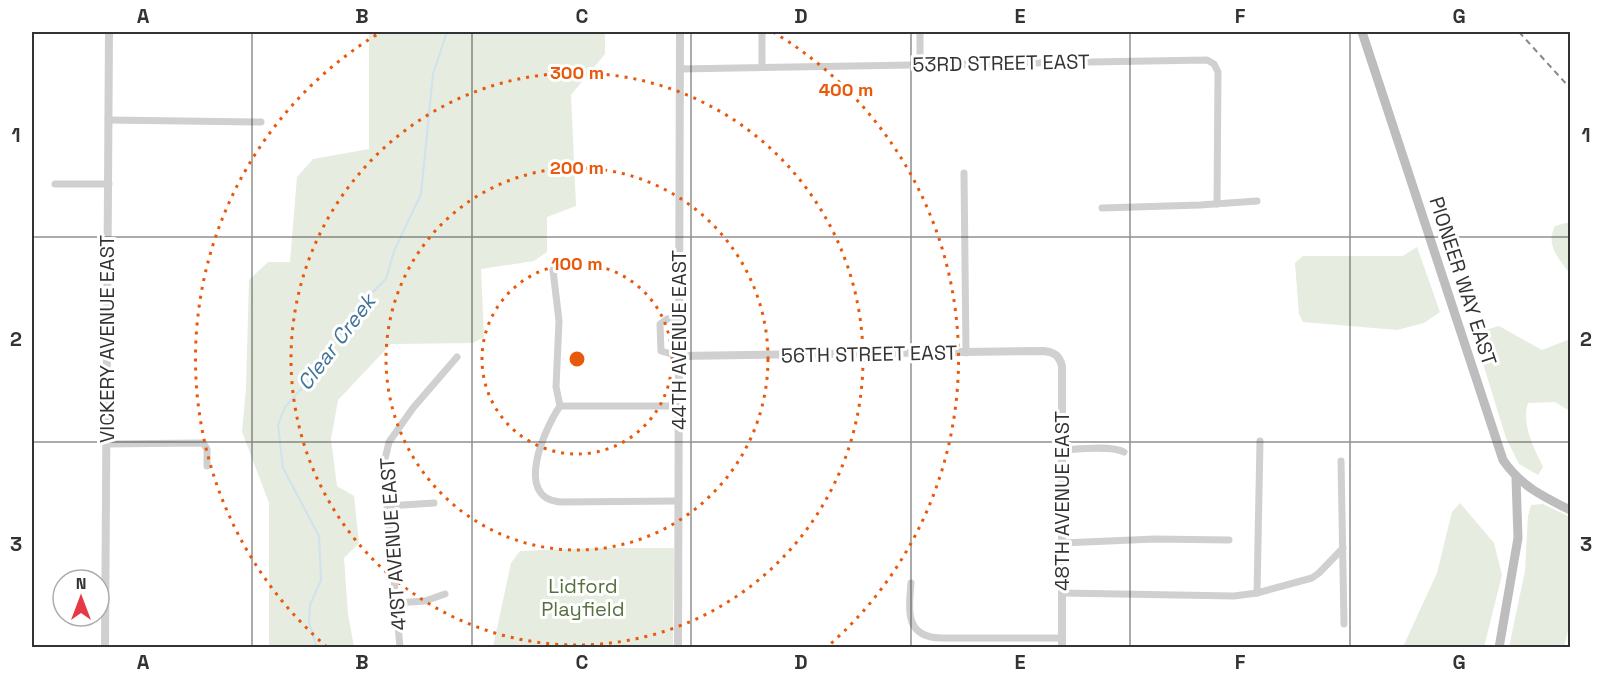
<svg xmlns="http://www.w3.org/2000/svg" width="1602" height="679" font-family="'Space Grotesk',sans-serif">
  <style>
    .green { fill: #e6ecdf }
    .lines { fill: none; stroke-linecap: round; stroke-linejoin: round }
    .stream { stroke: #cfe2ee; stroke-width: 2 }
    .minor { stroke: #d0d0d0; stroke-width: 7 }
    .tertiary { stroke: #d0d0d0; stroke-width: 8 }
    .secondary { stroke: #bdbdbd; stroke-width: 9 }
    .rail { stroke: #888; stroke-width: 2; stroke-dasharray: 6 4.5; stroke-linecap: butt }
    .grid { fill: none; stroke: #333; stroke-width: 1.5; stroke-opacity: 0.55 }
    .ring { fill: none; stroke: #e8590c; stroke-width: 3; stroke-dasharray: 3 6 }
    .labels { text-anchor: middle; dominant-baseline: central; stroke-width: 6; stroke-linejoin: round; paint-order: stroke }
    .street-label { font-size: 20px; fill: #333; stroke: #fff }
    .park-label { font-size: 20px; fill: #56703f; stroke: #fff }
    .water-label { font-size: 21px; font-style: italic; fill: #3f7597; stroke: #fff }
    .centre { fill: #e8590c; stroke: #fff; stroke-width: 3 }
    .ring-label { font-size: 18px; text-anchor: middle; font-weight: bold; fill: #e8590c; stroke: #fff; stroke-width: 6; stroke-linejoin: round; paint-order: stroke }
    .neatline { fill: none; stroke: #333; stroke-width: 2 }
    .grid-label { font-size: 20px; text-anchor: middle; font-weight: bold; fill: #333 }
  </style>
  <rect width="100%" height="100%" fill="#fff"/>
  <g class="green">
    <polygon points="369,32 605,32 605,54 571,95 576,206 547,217 547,252 534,261 481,269 484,337 473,343 391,344 338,400 331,439 337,486 354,496 359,543 344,558 348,614 354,647 269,647 269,503 242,432 246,388 249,280 268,262 290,262 297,177 313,159 369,149"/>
    <path d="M 1570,222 L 1570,274 C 1559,258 1545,246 1555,226 Z"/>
    <polygon points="1417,247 1440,312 1424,323 1397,330 1303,322 1299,314 1295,263 1303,256 1403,256"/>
    <path d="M 1499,326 L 1542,350 L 1570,339 L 1570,411 L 1555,402 L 1528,403 C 1521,424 1534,448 1543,467 L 1538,475 L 1519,464 L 1506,438 L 1475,338 L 1478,332 Z"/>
    <polygon points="1460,503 1494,543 1502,575 1484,647 1403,647 1437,573 1452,512"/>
    <polygon points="1543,504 1570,517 1570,623 1564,647 1509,647 1525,571 1528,516 1531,505"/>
    <polygon points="600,548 674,548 673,647 493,647 511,563 520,551"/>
  </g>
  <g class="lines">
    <polyline class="stream" points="317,648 309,623 310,605 321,580 319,536 283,468 278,425 285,407 313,376 356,309 386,279 394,251 421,194 433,74 447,32"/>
    <g class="minor">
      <polyline points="762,32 762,67"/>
      <polyline points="920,64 920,32"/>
      <polyline points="680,69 1207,60 1214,64 1218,72 1217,204"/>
      <polyline points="108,120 261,122"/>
      <polyline points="964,173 966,353"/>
      <polyline points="55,184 109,184"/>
      <polyline points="1102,208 1200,205 1257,201"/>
      <polyline points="553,270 559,321 556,387 560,406"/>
      <polyline points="679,356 661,351 660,324 667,319 679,318"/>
      <path d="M 560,406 C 545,428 513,498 560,502 L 678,501"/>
      <polyline points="560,406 679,406"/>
      <polyline points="106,444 203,443 207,449 207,466"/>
      <path d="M 1063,450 C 1078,449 1112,445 1124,452"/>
      <polyline points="1341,461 1344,624"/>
      <polyline points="387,506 434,503"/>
      <polyline points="1062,543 1155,539 1229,540"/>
      <path d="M 911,583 C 909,610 904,637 941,638 L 1062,638"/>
      <polyline points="1062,593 1234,596 1257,593 1312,578 1319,573 1343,548"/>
      <polyline points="1257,593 1260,441"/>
      <polyline points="395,603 425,601 445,594"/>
      <polyline points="400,648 385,475 385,459 389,442 413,408 457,357"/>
    </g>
    <g class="tertiary">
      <path d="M 679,356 L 1043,351 C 1054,352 1059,355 1062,366 L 1062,648"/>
      <polyline points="105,648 109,32"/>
      <polyline points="678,648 680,32"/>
    </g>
    <g class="secondary">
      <path d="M 1362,32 L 1503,460 C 1521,486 1542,496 1570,510"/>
      <polyline points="1499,648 1518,538 1516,478"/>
    </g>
    <polyline class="rail" points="1519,32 1570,88"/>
  </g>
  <path class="grid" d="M 252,32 L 252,648M 472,32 L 472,648M 691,32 L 691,648M 911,32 L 911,648M 1130,32 L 1130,648M 1350,32 L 1350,648M 32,237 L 1570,237M 32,442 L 1570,442"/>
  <g class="ring">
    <circle cx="577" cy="359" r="95"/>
    <circle cx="577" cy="359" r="191"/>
    <circle cx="577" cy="359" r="286"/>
    <path d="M327 647A381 381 0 0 1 381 32M773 32A381 381 0 0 1 827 647"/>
  </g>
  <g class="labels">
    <g class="street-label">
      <text transform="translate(1001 63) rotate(-1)">53RD STREET EAST</text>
      <text transform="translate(1463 281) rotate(72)">PIONEER WAY EAST</text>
      <text transform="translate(107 339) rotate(-90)">VICKERY AVENUE EAST</text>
      <text transform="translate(679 340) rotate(-90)">44TH AVENUE EAST</text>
      <text transform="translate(869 354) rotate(-1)">56TH STREET EAST</text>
      <text transform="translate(1062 501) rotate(-90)">48TH AVENUE EAST</text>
      <text transform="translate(393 544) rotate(-94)">41ST AVENUE EAST</text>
    </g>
    <g class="park-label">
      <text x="583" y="586">Lidford<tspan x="583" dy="23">Playfield</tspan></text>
    </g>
    <g class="water-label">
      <text transform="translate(336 342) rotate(-53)">Clear Creek</text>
    </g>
  </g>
  <circle cx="577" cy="359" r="9" class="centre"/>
  <g class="ring-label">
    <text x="577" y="79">300 m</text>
    <text x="846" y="96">400 m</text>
    <text x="577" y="174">200 m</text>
    <text x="577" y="270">100 m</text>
  </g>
  <rect width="1602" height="679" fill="none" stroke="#ffffff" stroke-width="66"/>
  <g transform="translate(81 598)"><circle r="28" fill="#ffffff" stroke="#adadad" stroke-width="1.5"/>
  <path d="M0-4.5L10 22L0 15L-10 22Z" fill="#e63946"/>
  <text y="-9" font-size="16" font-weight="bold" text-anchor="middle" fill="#333333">N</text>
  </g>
  <rect x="33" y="33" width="1536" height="613" class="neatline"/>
  <g class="grid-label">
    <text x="143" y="23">A</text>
    <text x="362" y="23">B</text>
    <text x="582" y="23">C</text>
    <text x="801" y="23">D</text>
    <text x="1020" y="23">E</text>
    <text x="1240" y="23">F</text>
    <text x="1459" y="23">G</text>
    <text x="16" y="142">1</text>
    <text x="1586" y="142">1</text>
    <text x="16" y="346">2</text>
    <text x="1586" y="346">2</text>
    <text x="16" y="551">3</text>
    <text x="1586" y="551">3</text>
    <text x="143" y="669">A</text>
    <text x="362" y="669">B</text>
    <text x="582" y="669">C</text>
    <text x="801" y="669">D</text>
    <text x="1020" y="669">E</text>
    <text x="1240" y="669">F</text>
    <text x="1459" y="669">G</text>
  </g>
</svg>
